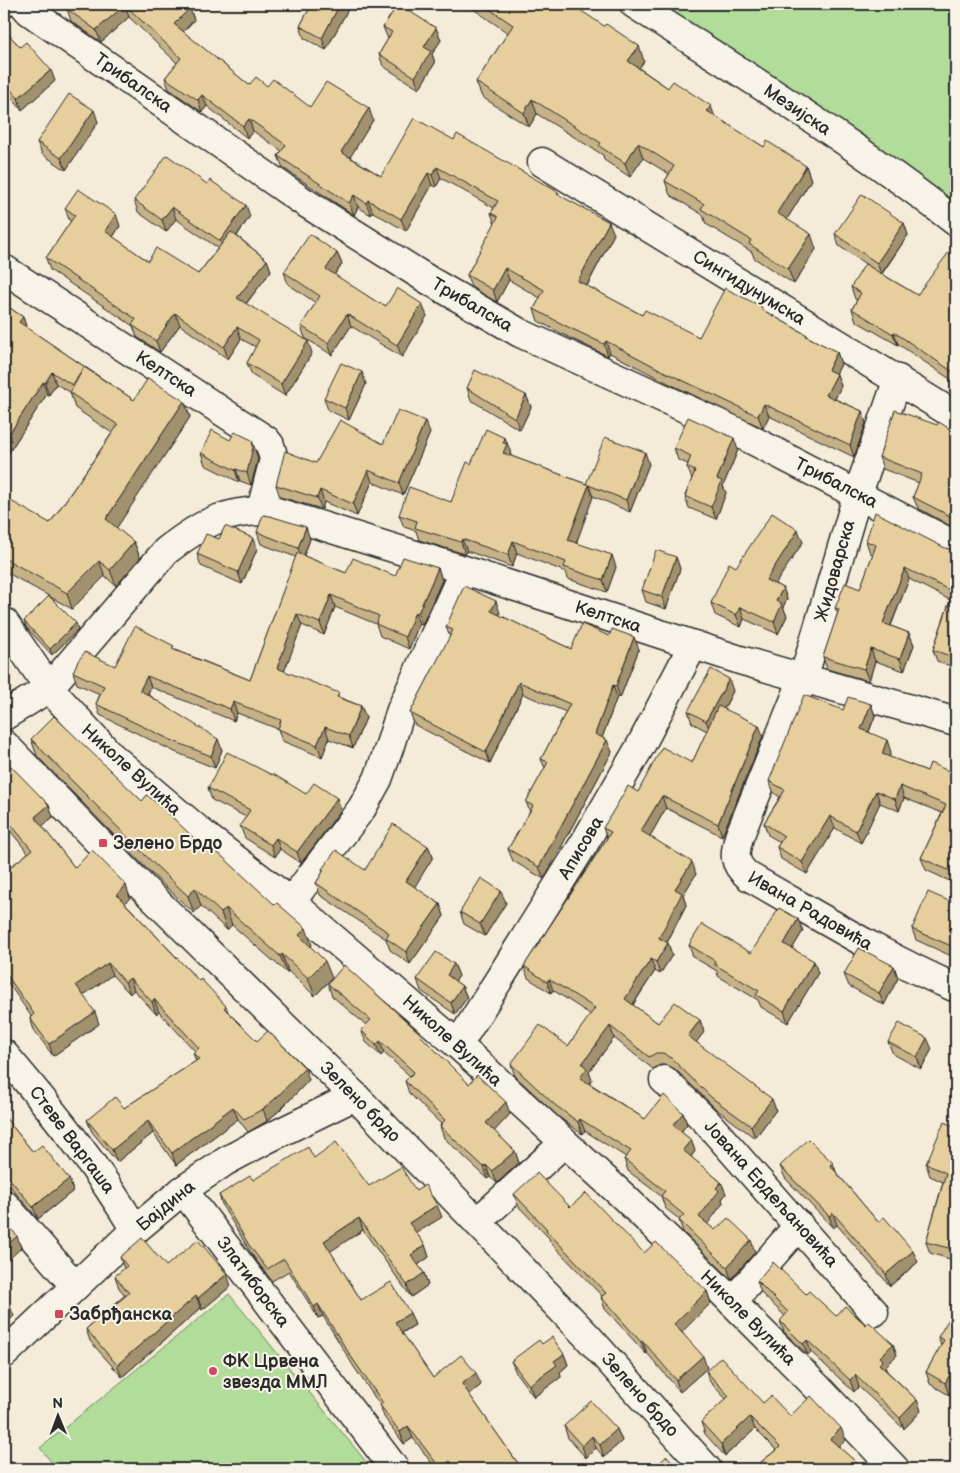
<svg xmlns="http://www.w3.org/2000/svg" width="960" height="1473" font-family="'Balsamiq Sans',sans-serif">
  <style>
    .green { fill: #b1dc99; stroke: #6e8462 }
    .lines { fill: none; stroke-linecap: round; stroke-linejoin: round }
    .lane-casing { stroke: #2b2b2b; stroke-width: 19 }
    .street-casing { stroke: #2b2b2b; stroke-width: 31 }
    .lane { stroke: #f7f3e8; stroke-width: 15 }
    .street { stroke: #f7f3e8; stroke-width: 28 }
    .wall { fill: #c7b287; stroke: #2b2b2b }
    .shaded-wall { fill: #a2916e; stroke: #2b2b2b }
    .building { fill: #e7cf9d; stroke: #2b2b2b }
    .poi-dot { fill: #d1495b; stroke: #f7f3e8; stroke-width: 2 }
    .labels { text-anchor: middle; dominant-baseline: central; stroke-width: 4; stroke-linejoin: round; paint-order: stroke }
    .street-label { font-size: 18px; fill: #2b2b2b; stroke: #f7f3e8 }
    .poi-label { font-size: 18px; font-weight: bold; fill: #2b2b2b; stroke: #f7f3e8; text-anchor: start }
  </style>
  <rect width="100%" height="100%" fill="#f4ecd9"/>
  <filter id="ink" filterUnits="userSpaceOnUse"><feTurbulence type="fractalNoise" baseFrequency=".02" numOctaves="2"/><feDisplacementMap in="SourceGraphic" scale="10" xChannelSelector="R" yChannelSelector="G"/><feConvolveMatrix kernelMatrix="1 2 1 2 8 2 1 2 1" color-interpolation-filters="sRGB"/></filter>
  <g filter="url(#ink)">
    <g class="green">
      <polygon points="634,4 956,4 956,222"/>
      <polygon points="229,1294 372,1469 57,1469 40,1448"/>
    </g>
    <g class="lines">
      <defs>
        <polyline id="lane" points="4,10 12,4"/>
        <g id="street">
          <polyline points="23,4 29,11 301,200 430,281 520,333 733,430 956,546"/>
          <path d="M 634,4 C 743,74 854,142 956,222"/>
          <polyline points="542,162 956,416"/>
          <polyline points="4,269 266,440 270,445 274,459 261,510"/>
          <path d="M 898,379 L 858,493 L 803,679 L 739,837 C 734,855 733,863 748,876 C 817,915 884,957 956,988"/>
          <polyline points="4,622 49,688 111,756 204,835 291,902 458,1045 623,1196 694,1264 816,1386 895,1469"/>
          <path d="M 4,716 L 49,688 L 166,551 C 202,523 230,507 277,512 L 464,570 L 740,660 L 956,722"/>
          <polyline points="4,744 143,888 355,1096 477,1222 587,1336 707,1469"/>
          <polyline points="291,902 362,808 378,779 389,748 401,710 464,570"/>
          <polyline points="458,1045 585,842 641,745 693,645"/>
          <path d="M 4,1054 C 51,1109 98,1167 135,1230"/>
          <polyline points="664,1080 706,1121 874,1312"/>
          <polyline points="183,1190 395,1469"/>
          <polyline points="4,1204 75,1286"/>
          <polyline points="477,1222 564,1143"/>
          <polyline points="732,1302 799,1225"/>
          <polyline points="4,1354 135,1230 183,1190 226,1161 269,1138 355,1096"/>
        </g>
      </defs>
      <use href="#lane" class="lane-casing"/>
      <use href="#street" class="street-casing"/>
      <use href="#lane" class="lane"/>
      <use href="#street" class="street"/>
    </g>
    <g class="wall">
      <polygon points="71,4 185,4 190,8 194,20 183,32 249,85 267,86 310,107 373,120 350,157 381,176 454,140 558,192 560,196 614,234 587,286 642,315 699,337 763,310 807,335 808,337 837,352 841,364 836,374 841,386 835,399 862,411 866,423 854,457 769,416 763,428 670,384 610,353 608,356 570,338 538,321 534,309 540,298 509,280 497,302 471,287 467,275 495,224 491,213 494,208 441,178 436,187 432,185 406,231 373,212 371,215 358,207 354,215 283,168 278,156 282,151 253,131 247,138 207,106 202,112 169,89 165,78 177,63 129,17 101,42 71,21 67,9"/>
      <polygon points="312,4 344,4 347,11 326,50 304,38 300,26"/>
      <polygon points="466,4 571,4 644,61 639,68 668,88 714,116 764,147 806,166 811,180 787,219 816,249 794,284 754,258 752,252 706,224 703,215 670,195 665,181 669,174 643,158 630,177 604,160 603,155 537,114 529,127 482,97 476,82 508,33"/>
      <polygon points="383,27 436,28 441,40 432,54 435,63 419,89 383,66 379,54 388,39"/>
      <polygon points="4,29 20,47 55,81 22,110 9,95 4,101"/>
      <polygon points="98,122 66,170 42,154 37,142"/>
      <polygon points="134,200 250,216 237,236 267,260 271,271 246,304 312,353 285,396 252,375 247,363 256,347 241,339 228,359 180,325 160,352 137,337 133,326 50,270 46,258 71,221 69,220 65,208 120,226 113,237 148,261 198,274 218,248 176,219 166,232 138,212"/>
      <polygon points="904,223 908,235 882,274 917,295 956,257 956,383 898,344 898,345 856,321 852,309 857,300 855,299 851,287 873,269 839,246 835,234"/>
      <polygon points="337,253 342,264 334,275 380,304 427,316 402,357 351,326 332,355 305,338 301,326 316,303 288,284 284,272"/>
      <polygon points="4,304 23,317 26,327 134,400 184,401 190,417 116,528 134,542 140,558 116,586 105,576 72,609 4,571 4,509 50,523 112,433 75,408 70,392 56,384 49,395 47,394 4,460"/>
      <polygon points="366,384 349,420 328,410 324,398"/>
      <polygon points="467,388 526,395 531,407 520,430 471,400"/>
      <polygon points="430,433 403,495 372,482 357,516 324,502 322,509 280,497 276,485 316,463"/>
      <polygon points="956,433 956,529 918,508 913,497 919,483 883,469 879,457"/>
      <polygon points="505,438 511,456 586,484 649,464 630,512 593,496 576,543 616,567 607,592 568,579 566,572 517,553 512,567 467,551 465,554 419,540 416,531 404,527 399,515 451,502 471,464"/>
      <polygon points="674,448 738,450 723,486 726,493 716,519 689,508 685,496 692,479 687,467 688,464 678,460"/>
      <polygon points="256,452 258,459 251,485 240,481 239,482 205,465 201,453"/>
      <polygon points="257,532 310,539 304,556 346,573 395,576 438,568 442,580 422,625 419,624 409,649 380,636 376,624 335,607 324,635 302,625 284,671 341,698 361,706 366,718 353,748 329,739 322,757 282,741 278,729 237,713 234,721 151,687 148,694 222,750 215,768 175,752 100,715 96,704 100,694 77,684 73,672 115,666 176,650 250,680 296,557 261,544"/>
      <polygon points="219,539 257,549 242,584 201,566 197,554"/>
      <polygon points="866,541 945,548 953,550 956,549 956,668 937,661 933,650 950,600 909,579 891,626 909,633 914,645 904,671 875,661 869,681 827,669 823,657 838,614 835,608 860,589 873,554 870,553"/>
      <polygon points="803,542 775,584 783,588 787,599 783,607 787,616 778,634 744,619 741,627 715,615 711,603 736,567"/>
      <polygon points="676,557 680,569 666,609 646,602 642,590"/>
      <polygon points="500,613 499,615 571,649 639,649 620,698 617,697 602,738 612,752 544,879 513,861 508,849 530,812 526,802 545,768 541,759 566,712 523,694 490,763 415,725 410,713 450,637 446,627"/>
      <polygon points="24,621 78,630 52,655 26,627"/>
      <polygon points="733,691 724,709 763,736 722,836 666,808 650,836 696,874 683,895 686,905 667,943 668,943 672,955 660,974 655,971 633,1005 658,1023 700,1020 704,1032 696,1042 776,1110 755,1138 716,1109 675,1069 667,1065 660,1065 653,1069 614,1038 589,1072 592,1080 589,1083 645,1119 683,1113 687,1124 681,1132 691,1140 695,1151 691,1157 721,1182 726,1194 722,1199 723,1203 707,1224 715,1230 755,1252 731,1279 683,1232 679,1220 680,1220 665,1208 661,1196 628,1171 624,1159 626,1157 585,1131 582,1134 559,1117 515,1076 511,1064 568,1046 591,1015 553,990 551,993 528,978 524,966 607,838 603,828 638,792 692,763 707,731 692,723 688,711"/>
      <polygon points="871,704 875,716 869,732 891,752 889,757 927,771 956,774 956,884 926,870 921,858 942,813 904,798 899,811 880,803 861,843 835,828 807,874 781,859 777,847 780,842 768,835 764,823 780,797 774,793 769,781 843,710"/>
      <polygon points="31,739 142,801 201,845 312,945 311,947 332,978 315,996 288,971 287,973 232,925 227,930 201,906 194,913 153,875 37,756"/>
      <polygon points="4,759 53,817 42,826 75,868 130,898 125,903 199,981 226,1006 228,1012 257,1041 305,1068 309,1080 280,1110 267,1121 248,1132 238,1119 176,1165 153,1133 117,1162 92,1132 87,1120 124,1108 196,1061 193,1053 195,1051 159,1012 156,1014 134,990 130,994 112,975 83,995 99,1024 53,1056 34,1030 30,1018 31,1016 4,977 4,872 28,853 4,823"/>
      <polygon points="208,788 306,794 341,810 301,863 280,849 275,857 245,838 240,826 246,817 212,800"/>
      <polygon points="428,846 433,857 414,887 440,904 444,916 410,964 390,950 386,939 320,895 316,883 323,872 322,869 365,870"/>
      <polygon points="506,903 485,936 464,924 460,912"/>
      <polygon points="956,904 956,958 916,940 912,929"/>
      <polygon points="803,931 792,949 818,973 788,1023 761,1007 758,1000 718,976 717,971 693,957 689,945 751,953"/>
      <polygon points="454,964 459,976 455,981 462,986 467,998 455,1014 421,991 417,979"/>
      <polygon points="894,966 898,978 884,1005 849,986 844,974"/>
      <polygon points="328,984 423,1038 469,1084 510,1114 494,1131 515,1151 519,1163 497,1183 490,1177 488,1179 444,1138 440,1126 441,1124 409,1093 405,1081 410,1076 384,1053 381,1056 366,1042 361,1030 366,1025 332,996"/>
      <polygon points="888,1042 932,1049 921,1069 893,1054"/>
      <polygon points="4,1116 33,1152 69,1179 73,1191 38,1219 4,1179"/>
      <polygon points="956,1127 956,1261 930,1253 926,1242 943,1182 930,1176 926,1164"/>
      <polygon points="314,1158 369,1186 416,1191 442,1217 416,1233 425,1245 429,1257 418,1265 424,1273 428,1285 411,1297 363,1230 330,1251 361,1300 410,1313 415,1325 402,1333 433,1378 481,1385 469,1394 522,1469 436,1469 413,1438 404,1444 384,1417 380,1405 354,1367 323,1316 318,1318 289,1271 272,1281 253,1256 223,1207 219,1195 253,1180"/>
      <polygon points="833,1163 836,1172 878,1222 918,1262 890,1286 837,1225 833,1228 785,1178 780,1166"/>
      <polygon points="514,1194 570,1207 707,1291 711,1303 682,1332 707,1368 680,1392 647,1353 646,1354 605,1309 601,1297 602,1296 550,1242 549,1238 518,1206"/>
      <polygon points="120,1257 166,1266 231,1286 202,1310 201,1308 122,1377 90,1341 86,1329 125,1295 119,1288 115,1276 124,1269"/>
      <polygon points="956,1273 956,1306 955,1306 951,1294"/>
      <polygon points="757,1281 806,1294 836,1316 866,1325 893,1344 897,1355 885,1367 886,1370 917,1400 921,1411 904,1429 859,1387 854,1392 811,1352 808,1355 784,1332 780,1321 785,1316 761,1293"/>
      <polygon points="956,1320 956,1383 949,1395 930,1384 926,1372 941,1346 938,1337"/>
      <polygon points="542,1344 564,1354 568,1365 560,1372 561,1377 534,1397 516,1373 511,1361"/>
      <polygon points="706,1371 763,1403 790,1416 846,1440 838,1447 864,1469 763,1469 760,1463 776,1450 755,1429 725,1456 705,1434 701,1422 726,1399 710,1382"/>
      <polygon points="564,1426 617,1429 622,1441 604,1457 596,1448 586,1458 568,1438"/>
    </g>
    <g class="shaded-wall">
      <polygon points="340,4 344,4 347,11 326,50 322,38"/>
      <polygon points="125,5 129,17 101,42 96,30"/>
      <polygon points="190,8 194,20 179,36 174,24"/>
      <polygon points="436,28 441,40 432,54 435,63 419,89 415,77 424,47"/>
      <polygon points="639,46 644,61 634,76 628,61"/>
      <polygon points="51,70 55,81 22,110 18,98"/>
      <polygon points="5,83 9,95 4,101 4,84"/>
      <polygon points="202,95 207,106 202,112 198,100"/>
      <polygon points="532,99 537,114 529,127 524,113"/>
      <polygon points="711,106 716,120 707,111"/>
      <polygon points="369,108 373,120 346,164 341,152"/>
      <polygon points="94,110 98,122 66,170 61,158"/>
      <polygon points="249,119 253,131 247,138 243,126"/>
      <polygon points="638,143 643,158 630,177 625,163"/>
      <polygon points="806,166 811,180 782,227 777,213"/>
      <polygon points="437,167 441,178 436,187 432,175"/>
      <polygon points="428,173 432,185 406,231 401,219"/>
      <polygon points="4,195 7,204 4,208"/>
      <polygon points="354,195 358,207 354,215 349,203"/>
      <polygon points="368,200 373,212 371,215 366,203"/>
      <polygon points="246,205 250,216 225,253 220,241"/>
      <polygon points="172,207 176,219 166,232 162,220"/>
      <polygon points="116,214 120,226 109,243 105,231"/>
      <polygon points="609,222 614,234 583,293 578,281"/>
      <polygon points="904,223 908,235 881,274 877,263"/>
      <polygon points="811,234 816,249 794,284 788,269"/>
      <polygon points="337,253 342,264 330,281 326,269"/>
      <polygon points="267,260 271,271 241,310 237,298"/>
      <polygon points="505,268 509,280 497,302 493,290"/>
      <polygon points="422,304 427,316 402,357 397,345"/>
      <polygon points="175,313 180,325 160,352 156,341"/>
      <polygon points="347,314 351,326 332,355 328,343"/>
      <polygon points="23,317 27,329 19,322"/>
      <polygon points="237,327 241,339 228,359 224,347"/>
      <polygon points="894,332 898,344 898,345 893,334"/>
      <polygon points="308,341 312,353 285,396 281,384"/>
      <polygon points="606,341 610,353 608,356 604,344"/>
      <polygon points="837,352 841,364 832,382 828,370"/>
      <polygon points="52,372 56,384 49,395 45,383"/>
      <polygon points="362,372 366,384 349,420 345,408"/>
      <polygon points="837,374 841,386 831,407 826,395"/>
      <polygon points="43,382 47,394 4,460 4,442"/>
      <polygon points="526,395 531,407 520,430 515,418"/>
      <polygon points="184,401 190,417 112,535 106,519"/>
      <polygon points="764,404 769,416 763,428 758,416"/>
      <polygon points="862,411 866,423 854,457 850,445"/>
      <polygon points="425,421 430,433 403,495 399,483"/>
      <polygon points="505,438 510,450 511,456 503,453 503,443"/>
      <polygon points="734,438 738,450 723,486 726,493 716,519 711,507 717,479"/>
      <polygon points="252,440 258,459 251,485 247,473"/>
      <polygon points="645,452 649,464 630,512 626,500"/>
      <polygon points="236,469 240,481 239,482 235,470"/>
      <polygon points="368,470 372,482 357,516 353,504"/>
      <polygon points="589,485 593,497 573,552 568,540"/>
      <polygon points="320,490 324,502 322,509 317,498"/>
      <polygon points="306,527 310,539 302,560 298,548"/>
      <polygon points="798,530 803,542 770,592 766,580"/>
      <polygon points="253,538 257,549 242,584 238,572"/>
      <polygon points="462,539 467,551 465,554 461,542"/>
      <polygon points="513,541 517,553 512,567 508,555"/>
      <polygon points="134,542 140,558 116,586 110,570"/>
      <polygon points="612,555 616,567 607,592 603,580"/>
      <polygon points="676,557 680,569 666,609 662,597"/>
      <polygon points="99,561 105,576 72,609 67,593"/>
      <polygon points="438,568 442,580 422,625 418,613"/>
      <polygon points="905,568 909,579 887,635 883,623"/>
      <polygon points="783,588 787,599 783,607 787,616 778,634 774,622 776,601"/>
      <polygon points="331,595 335,607 324,635 320,623"/>
      <polygon points="496,601 500,613 495,623 491,611"/>
      <polygon points="740,607 744,619 741,627 736,615"/>
      <polygon points="415,612 419,624 409,649 405,637"/>
      <polygon points="297,614 302,625 281,680 277,668"/>
      <polygon points="76,623 78,630 52,655 50,649"/>
      <polygon points="909,633 914,645 904,671 900,659"/>
      <polygon points="634,637 639,649 620,698 616,686"/>
      <polygon points="871,649 875,661 869,681 864,669"/>
      <polygon points="147,676 151,687 144,701 140,690"/>
      <polygon points="729,679 733,691 711,733 706,721"/>
      <polygon points="519,682 523,694 490,763 486,752"/>
      <polygon points="613,685 617,697 599,746 595,734"/>
      <polygon points="233,702 237,713 234,721 230,709"/>
      <polygon points="871,704 875,716 865,741 861,729"/>
      <polygon points="361,706 366,718 353,748 349,736"/>
      <polygon points="759,725 763,736 722,836 718,824"/>
      <polygon points="325,727 329,739 322,757 317,745"/>
      <polygon points="218,739 222,750 215,768 211,756"/>
      <polygon points="607,740 612,752 544,879 539,867"/>
      <polygon points="887,740 891,752 886,766 882,754"/>
      <polygon points="900,786 904,798 899,811 895,799"/>
      <polygon points="876,791 880,803 861,843 856,831"/>
      <polygon points="662,796 666,808 646,843 641,831"/>
      <polygon points="337,798 341,810 301,863 297,852"/>
      <polygon points="49,805 53,817 39,829 35,817"/>
      <polygon points="830,816 835,828 807,874 802,862"/>
      <polygon points="276,838 280,849 275,857 271,845"/>
      <polygon points="428,846 433,857 411,893 406,881"/>
      <polygon points="692,862 696,874 683,895 686,905 663,950 659,938 675,889"/>
      <polygon points="126,885 130,898 121,907 117,895"/>
      <polygon points="195,888 201,906 194,913 188,896"/>
      <polygon points="501,891 506,903 485,936 480,924"/>
      <polygon points="440,904 444,916 410,964 406,952"/>
      <polygon points="226,908 232,925 227,930 221,913"/>
      <polygon points="798,919 803,931 788,955 784,944"/>
      <polygon points="306,928 312,945 305,953 299,935"/>
      <polygon points="668,943 672,955 660,974 656,962"/>
      <polygon points="282,954 288,971 287,973 280,956"/>
      <polygon points="651,959 655,971 629,1010 625,999"/>
      <polygon points="325,961 332,978 315,996 308,978"/>
      <polygon points="814,961 818,973 788,1023 784,1011"/>
      <polygon points="108,963 112,975 81,997 76,985"/>
      <polygon points="454,964 459,976 451,987 447,975"/>
      <polygon points="894,966 898,978 884,1005 879,993"/>
      <polygon points="130,978 134,990 130,994 125,982"/>
      <polygon points="549,979 553,990 551,993 547,982"/>
      <polygon points="462,986 467,998 455,1014 451,1003"/>
      <polygon points="154,999 159,1012 156,1014 152,1002"/>
      <polygon points="95,1012 99,1024 53,1056 49,1044"/>
      <polygon points="700,1020 704,1032 692,1048 688,1036"/>
      <polygon points="610,1026 614,1038 589,1072 592,1080 585,1089 580,1078 582,1064"/>
      <polygon points="927,1038 932,1049 921,1069 917,1057"/>
      <polygon points="380,1041 384,1053 381,1056 376,1045"/>
      <polygon points="305,1068 309,1080 280,1110 267,1121 263,1109"/>
      <polygon points="772,1099 776,1110 755,1138 751,1126"/>
      <polygon points="506,1102 510,1114 491,1135 486,1123"/>
      <polygon points="233,1107 238,1119 176,1165 172,1153"/>
      <polygon points="683,1113 687,1124 677,1137 673,1125"/>
      <polygon points="580,1119 585,1131 582,1134 578,1122"/>
      <polygon points="148,1121 153,1133 117,1162 112,1150"/>
      <polygon points="691,1140 695,1151 687,1162 683,1150"/>
      <polygon points="515,1151 519,1163 497,1183 492,1171"/>
      <polygon points="833,1163 837,1175 830,1165"/>
      <polygon points="486,1165 490,1177 488,1179 484,1167"/>
      <polygon points="69,1179 73,1191 38,1219 33,1207"/>
      <polygon points="721,1182 726,1194 722,1199 723,1203 704,1229 699,1217 716,1188"/>
      <polygon points="437,1205 442,1217 413,1235 409,1223"/>
      <polygon points="833,1213 837,1225 833,1228 829,1216"/>
      <polygon points="359,1218 363,1230 328,1253 324,1241"/>
      <polygon points="17,1236 21,1248 4,1264 4,1248"/>
      <polygon points="751,1240 755,1252 731,1279 727,1267"/>
      <polygon points="425,1245 429,1257 415,1267 411,1255"/>
      <polygon points="913,1251 918,1262 890,1286 886,1274"/>
      <polygon points="424,1273 428,1285 411,1297 407,1285"/>
      <polygon points="227,1274 231,1286 202,1310 198,1298"/>
      <polygon points="707,1291 711,1303 678,1336 674,1324"/>
      <polygon points="196,1296 201,1308 122,1377 117,1365"/>
      <polygon points="9,1304 14,1316 4,1326 4,1310"/>
      <polygon points="318,1304 323,1316 318,1318 314,1307"/>
      <polygon points="410,1313 415,1325 399,1334 395,1322"/>
      <polygon points="807,1340 811,1352 808,1355 803,1344"/>
      <polygon points="643,1341 647,1353 646,1354 641,1342"/>
      <polygon points="893,1344 897,1355 885,1367 887,1371 879,1364 880,1357"/>
      <polygon points="564,1354 568,1365 560,1372 561,1377 534,1397 529,1385 554,1361"/>
      <polygon points="703,1356 707,1368 680,1392 676,1380"/>
      <polygon points="955,1366 956,1370 956,1383 949,1395 945,1383"/>
      <polygon points="476,1373 481,1385 467,1396 462,1384"/>
      <polygon points="855,1375 859,1387 854,1392 850,1380"/>
      <polygon points="917,1400 921,1411 904,1429 900,1418"/>
      <polygon points="750,1417 755,1429 725,1456 721,1444"/>
      <polygon points="408,1426 413,1438 404,1444 400,1432"/>
      <polygon points="841,1428 846,1440 834,1451 830,1439"/>
      <polygon points="617,1429 622,1441 604,1457 600,1445"/>
      <polygon points="592,1436 596,1448 586,1458 582,1446"/>
      <polygon points="450,1461 453,1469 440,1469 440,1468"/>
    </g>
    <g class="building">
      <polygon points="71,4 185,4 190,8 174,24 249,85 256,77 267,86 273,79 310,107 326,82 369,108 341,152 381,176 414,118 454,140 457,134 558,192 557,194 609,222 578,281 642,315 645,310 699,337 725,288 762,307 761,309 807,335 806,336 837,352 828,370 837,374 826,395 862,411 850,445 764,404 758,416 665,372 606,341 604,344 566,326 534,309 544,290 505,268 493,290 467,275 498,217 491,213 498,201 437,167 432,175 428,173 401,219 368,200 366,203 354,195 349,203 278,156 286,145 249,119 243,126 202,95 198,100 165,78 181,58 125,5 96,30 67,9"/>
      <polygon points="312,4 340,4 322,38 300,26"/>
      <polygon points="398,4 436,28 424,47 431,51 415,77 379,54 392,32 383,27"/>
      <polygon points="482,4 571,4 604,26 606,24 639,46 628,61 668,88 673,81 711,106 707,111 764,147 767,141 806,166 777,213 811,234 788,269 749,244 751,240 701,209 704,204 665,181 674,166 638,143 625,163 599,146 601,143 532,99 524,113 476,82 513,25"/>
      <polygon points="4,29 20,47 26,42 51,70 18,98 5,83 4,84"/>
      <polygon points="69,94 94,110 61,158 37,142"/>
      <polygon points="167,155 207,184 210,180 246,205 220,241 172,207 162,220 134,200"/>
      <polygon points="78,189 116,214 105,231 148,261 156,248 198,274 231,232 267,260 237,298 308,341 281,384 247,363 259,340 237,327 224,347 175,313 156,341 132,325 136,319 46,258 75,215 65,208"/>
      <polygon points="862,194 904,223 877,263 835,234"/>
      <polygon points="310,234 337,253 326,269 380,304 381,303 386,306 397,288 422,304 397,345 347,314 328,343 301,326 320,296 284,272"/>
      <polygon points="949,252 956,257 956,323 954,325 956,326 956,374 894,332 893,334 852,309 861,293 851,287 865,264 917,295"/>
      <polygon points="4,304 23,317 19,322 85,367 72,385 52,372 45,383 43,382 4,442"/>
      <polygon points="341,363 362,372 345,408 324,398"/>
      <polygon points="84,367 134,400 148,378 184,401 106,519 134,542 110,570 99,561 67,593 4,558 4,509 9,500 50,523 118,425 70,393"/>
      <polygon points="475,370 526,395 515,418 467,388"/>
      <polygon points="398,410 425,421 399,483 368,470 353,504 320,490 317,498 276,485 285,451 316,463 340,420 383,444"/>
      <polygon points="895,410 937,425 939,422 956,433 956,519 913,497 922,474 879,457"/>
      <polygon points="688,417 734,438 717,479 722,481 711,507 685,496 695,471 687,467 691,456 674,448"/>
      <polygon points="486,429 505,438 503,443 507,444 503,453 589,485 568,540 612,555 603,580 564,567 566,562 513,541 508,555 462,539 461,542 415,528 417,521 399,515 409,487 451,502 467,462 471,464"/>
      <polygon points="212,430 230,440 235,432 252,440 253,447 247,473 236,469 235,470 201,453"/>
      <polygon points="605,437 645,452 626,500 586,484"/>
      <polygon points="875,512 945,548 953,550 956,549 956,658 933,650 953,592 905,568 883,623 909,633 900,659 871,649 864,669 823,657 839,609 835,608 845,583 860,589 876,545 866,541"/>
      <polygon points="772,513 798,530 766,580 783,588 776,601 782,604 774,622 740,607 736,615 711,603 729,563 736,567"/>
      <polygon points="263,515 270,516 306,527 298,548 257,532"/>
      <polygon points="225,526 253,538 238,572 197,554 206,534 219,539"/>
      <polygon points="656,550 676,557 662,597 642,590"/>
      <polygon points="297,553 346,573 353,558 395,576 403,557 438,568 418,613 415,612 405,637 376,624 379,616 331,595 320,623 297,614 277,668 339,693 337,697 361,706 349,736 325,727 317,745 278,729 281,720 233,702 230,709 147,676 140,690 218,739 211,756 171,740 96,704 104,686 73,672 78,661 85,652 115,666 135,626 174,646 172,649 250,680"/>
      <polygon points="464,586 496,601 491,611 571,649 582,624 609,636 612,629 634,637 616,686 613,685 595,734 607,740 539,867 508,849 533,806 526,802 548,762 541,759 570,704 519,682 486,752 410,713 453,630 446,627"/>
      <polygon points="49,596 76,623 50,649 24,621"/>
      <polygon points="711,669 729,679 706,721 688,711"/>
      <polygon points="804,695 843,710 848,697 871,704 861,729 887,740 882,754 927,771 930,763 956,774 956,871 955,873 921,858 946,805 900,786 895,799 876,791 856,831 830,816 802,862 777,847 784,836 764,823 785,790 769,781"/>
      <polygon points="718,706 759,725 718,824 662,796 641,831 692,862 675,889 682,893 659,938 668,943 656,962 651,959 625,999 658,1023 675,1002 700,1020 688,1036 772,1099 751,1126 712,1098 670,1057 663,1053 656,1053 649,1057 610,1026 582,1064 587,1068 580,1078 645,1119 664,1095 683,1113 673,1125 691,1140 683,1150 721,1182 716,1188 719,1191 699,1217 715,1230 728,1218 751,1240 727,1267 679,1220 684,1215 661,1196 665,1191 624,1159 631,1151 580,1119 578,1122 555,1105 511,1064 540,1025 568,1046 595,1008 549,979 547,982 524,966 611,832 603,828 628,786 638,792 662,747 692,763"/>
      <polygon points="54,716 142,801 147,795 170,815 201,845 204,842 224,858 275,905 277,903 306,928 299,935 325,961 308,978 282,954 280,956 226,908 221,913 195,888 188,896 147,857 31,739"/>
      <polygon points="227,752 272,775 273,774 306,794 314,783 337,798 297,852 276,838 271,845 240,826 250,810 208,788"/>
      <polygon points="4,759 49,805 35,817 75,868 92,850 126,885 117,895 199,981 201,979 226,1006 224,1008 257,1041 268,1031 305,1068 276,1098 263,1109 244,1119 233,1107 172,1153 148,1121 112,1150 87,1120 115,1097 124,1108 199,1059 193,1053 199,1048 154,999 152,1002 130,978 125,982 108,963 76,985 95,1012 49,1044 30,1018 34,1014 4,971 4,872 32,850 4,816"/>
      <polygon points="393,824 428,846 406,881 440,904 406,952 386,938 389,933 316,883 324,870 322,869 336,850 365,870"/>
      <polygon points="481,878 501,891 480,924 460,912"/>
      <polygon points="928,892 956,904 956,948 912,929"/>
      <polygon points="779,908 798,919 784,944 814,961 784,1011 756,995 759,991 714,964 715,961 689,945 702,924 751,953"/>
      <polygon points="859,948 894,966 879,993 844,974"/>
      <polygon points="436,952 454,964 447,975 462,986 451,1003 417,979"/>
      <polygon points="344,965 422,1035 421,1036 469,1084 477,1075 506,1102 486,1123 515,1151 492,1171 486,1165 484,1167 440,1126 445,1120 405,1081 414,1072 380,1041 376,1045 361,1030 371,1020 328,984"/>
      <polygon points="899,1023 927,1038 917,1057 888,1042"/>
      <polygon points="4,1116 33,1152 42,1145 69,1179 33,1207 4,1172"/>
      <polygon points="944,1122 956,1127 956,1250 926,1242 946,1173 926,1164"/>
      <polygon points="808,1139 833,1163 830,1165 878,1222 884,1217 913,1251 886,1274 833,1213 829,1216 780,1166"/>
      <polygon points="336,1142 369,1186 401,1167 416,1191 425,1185 437,1205 409,1223 425,1245 411,1255 424,1273 407,1285 359,1218 324,1241 361,1300 391,1282 410,1313 395,1322 433,1378 461,1355 476,1373 462,1384 522,1469 456,1469 450,1461 440,1468 408,1426 400,1432 380,1405 383,1403 350,1355 318,1304 314,1307 284,1259 267,1269 249,1245 219,1195 250,1176 253,1180 308,1147 314,1158"/>
      <polygon points="537,1173 570,1207 586,1193 644,1253 656,1242 707,1291 674,1324 703,1356 676,1380 643,1341 641,1342 601,1297 606,1293 546,1230 547,1229 514,1194"/>
      <polygon points="4,1220 17,1236 4,1248"/>
      <polygon points="142,1238 166,1266 198,1240 227,1274 198,1298 196,1296 117,1365 86,1329 129,1293 115,1276 127,1266 120,1257"/>
      <polygon points="773,1262 806,1294 809,1291 836,1316 845,1306 866,1325 869,1322 893,1344 880,1357 883,1360 879,1364 917,1400 900,1418 855,1375 850,1380 807,1340 803,1344 780,1321 788,1312 757,1281"/>
      <polygon points="956,1273 956,1295 951,1294"/>
      <polygon points="4,1298 9,1304 4,1310"/>
      <polygon points="950,1317 956,1320 956,1365 952,1363 955,1366 945,1383 926,1372 944,1340 938,1337"/>
      <polygon points="552,1337 564,1354 554,1361 557,1365 529,1385 511,1361 539,1340 542,1344"/>
      <polygon points="721,1357 763,1403 771,1396 790,1416 811,1396 841,1428 830,1439 864,1469 797,1469 795,1468 794,1469 765,1469 760,1463 780,1447 750,1417 721,1444 701,1422 729,1396 706,1371"/>
      <polygon points="591,1401 617,1429 600,1445 592,1436 582,1446 564,1426"/>
      <polygon points="4,1453 16,1467 14,1469 4,1469"/>
      <polygon points="667,1456 679,1469 653,1469"/>
    </g>
  </g>
  <g class="poi-dot">
    <rect x="98" y="838" width="10" height="10" rx="2.5"/>
    <rect x="54" y="1309" width="10" height="10" rx="2.5"/>
    <circle cx="213" cy="1371" r="5"/>
  </g>
  <g class="labels">
    <g class="street-label">
      <text transform="translate(133 83) rotate(35)">Трибалска</text>
      <text transform="translate(797 110) rotate(34)">Мезијска</text>
      <text transform="translate(749 288) rotate(31)">Сингидунумска</text>
      <text transform="translate(472 305) rotate(30)">Трибалска</text>
      <text transform="translate(166 374) rotate(33)">Келтска</text>
      <text transform="translate(836 483) rotate(27)">Трибалска</text>
      <text transform="translate(835 571) rotate(-74)">Жидоварска</text>
      <text transform="translate(608 617) rotate(18)">Келтска</text>
      <text transform="translate(131 770) rotate(42)">Николе Вулића</text>
      <text transform="translate(581 848) rotate(-59)">Аписова</text>
      <text transform="translate(810 911) rotate(30)">Ивана Радовића</text>
      <text transform="translate(452 1041) rotate(42)">Николе Вулића</text>
      <text transform="translate(360 1102) rotate(45)">Зелено брдо</text>
      <text transform="translate(72 1140) rotate(53)">Стеве Варгаша</text>
      <text transform="translate(771 1194) rotate(48)">Јована Ердељановића</text>
      <text transform="translate(166 1206) rotate(-39)">Бајдина</text>
      <text transform="translate(253 1282) rotate(53)">Златиборска</text>
      <text transform="translate(748 1318) rotate(45)">Николе Вулића</text>
      <text transform="translate(640 1395) rotate(48)">Зелено брдо</text>
    </g>
    <g class="poi-label">
      <text x="113" y="843">Зелено Брдо</text>
      <text x="69" y="1314">Забрђанска</text>
      <text x="223" y="1361">ФК Црвена<tspan x="223" dy="21">звезда ММЛ</tspan></text>
    </g>
  </g>
  <rect width="960" height="1473" fill="none" stroke="#f7f3e8" stroke-width="20"/>
  <rect x="10" y="10" width="940" height="1453" fill="none" stroke="#2b2b2b" stroke-width="2" filter="url(#ink)"/>
  <g transform="translate(58 1416) rotate(359)" stroke="#f7f3e8" stroke-width="4" paint-order="stroke">
  <path d="M0-4L9 19L0 12L-9 19Z" fill="#2b2b2b"/>
  <text y="-8" font-size="14" font-weight="bold" text-anchor="middle" fill="#2b2b2b">N</text>
  </g>
</svg>
